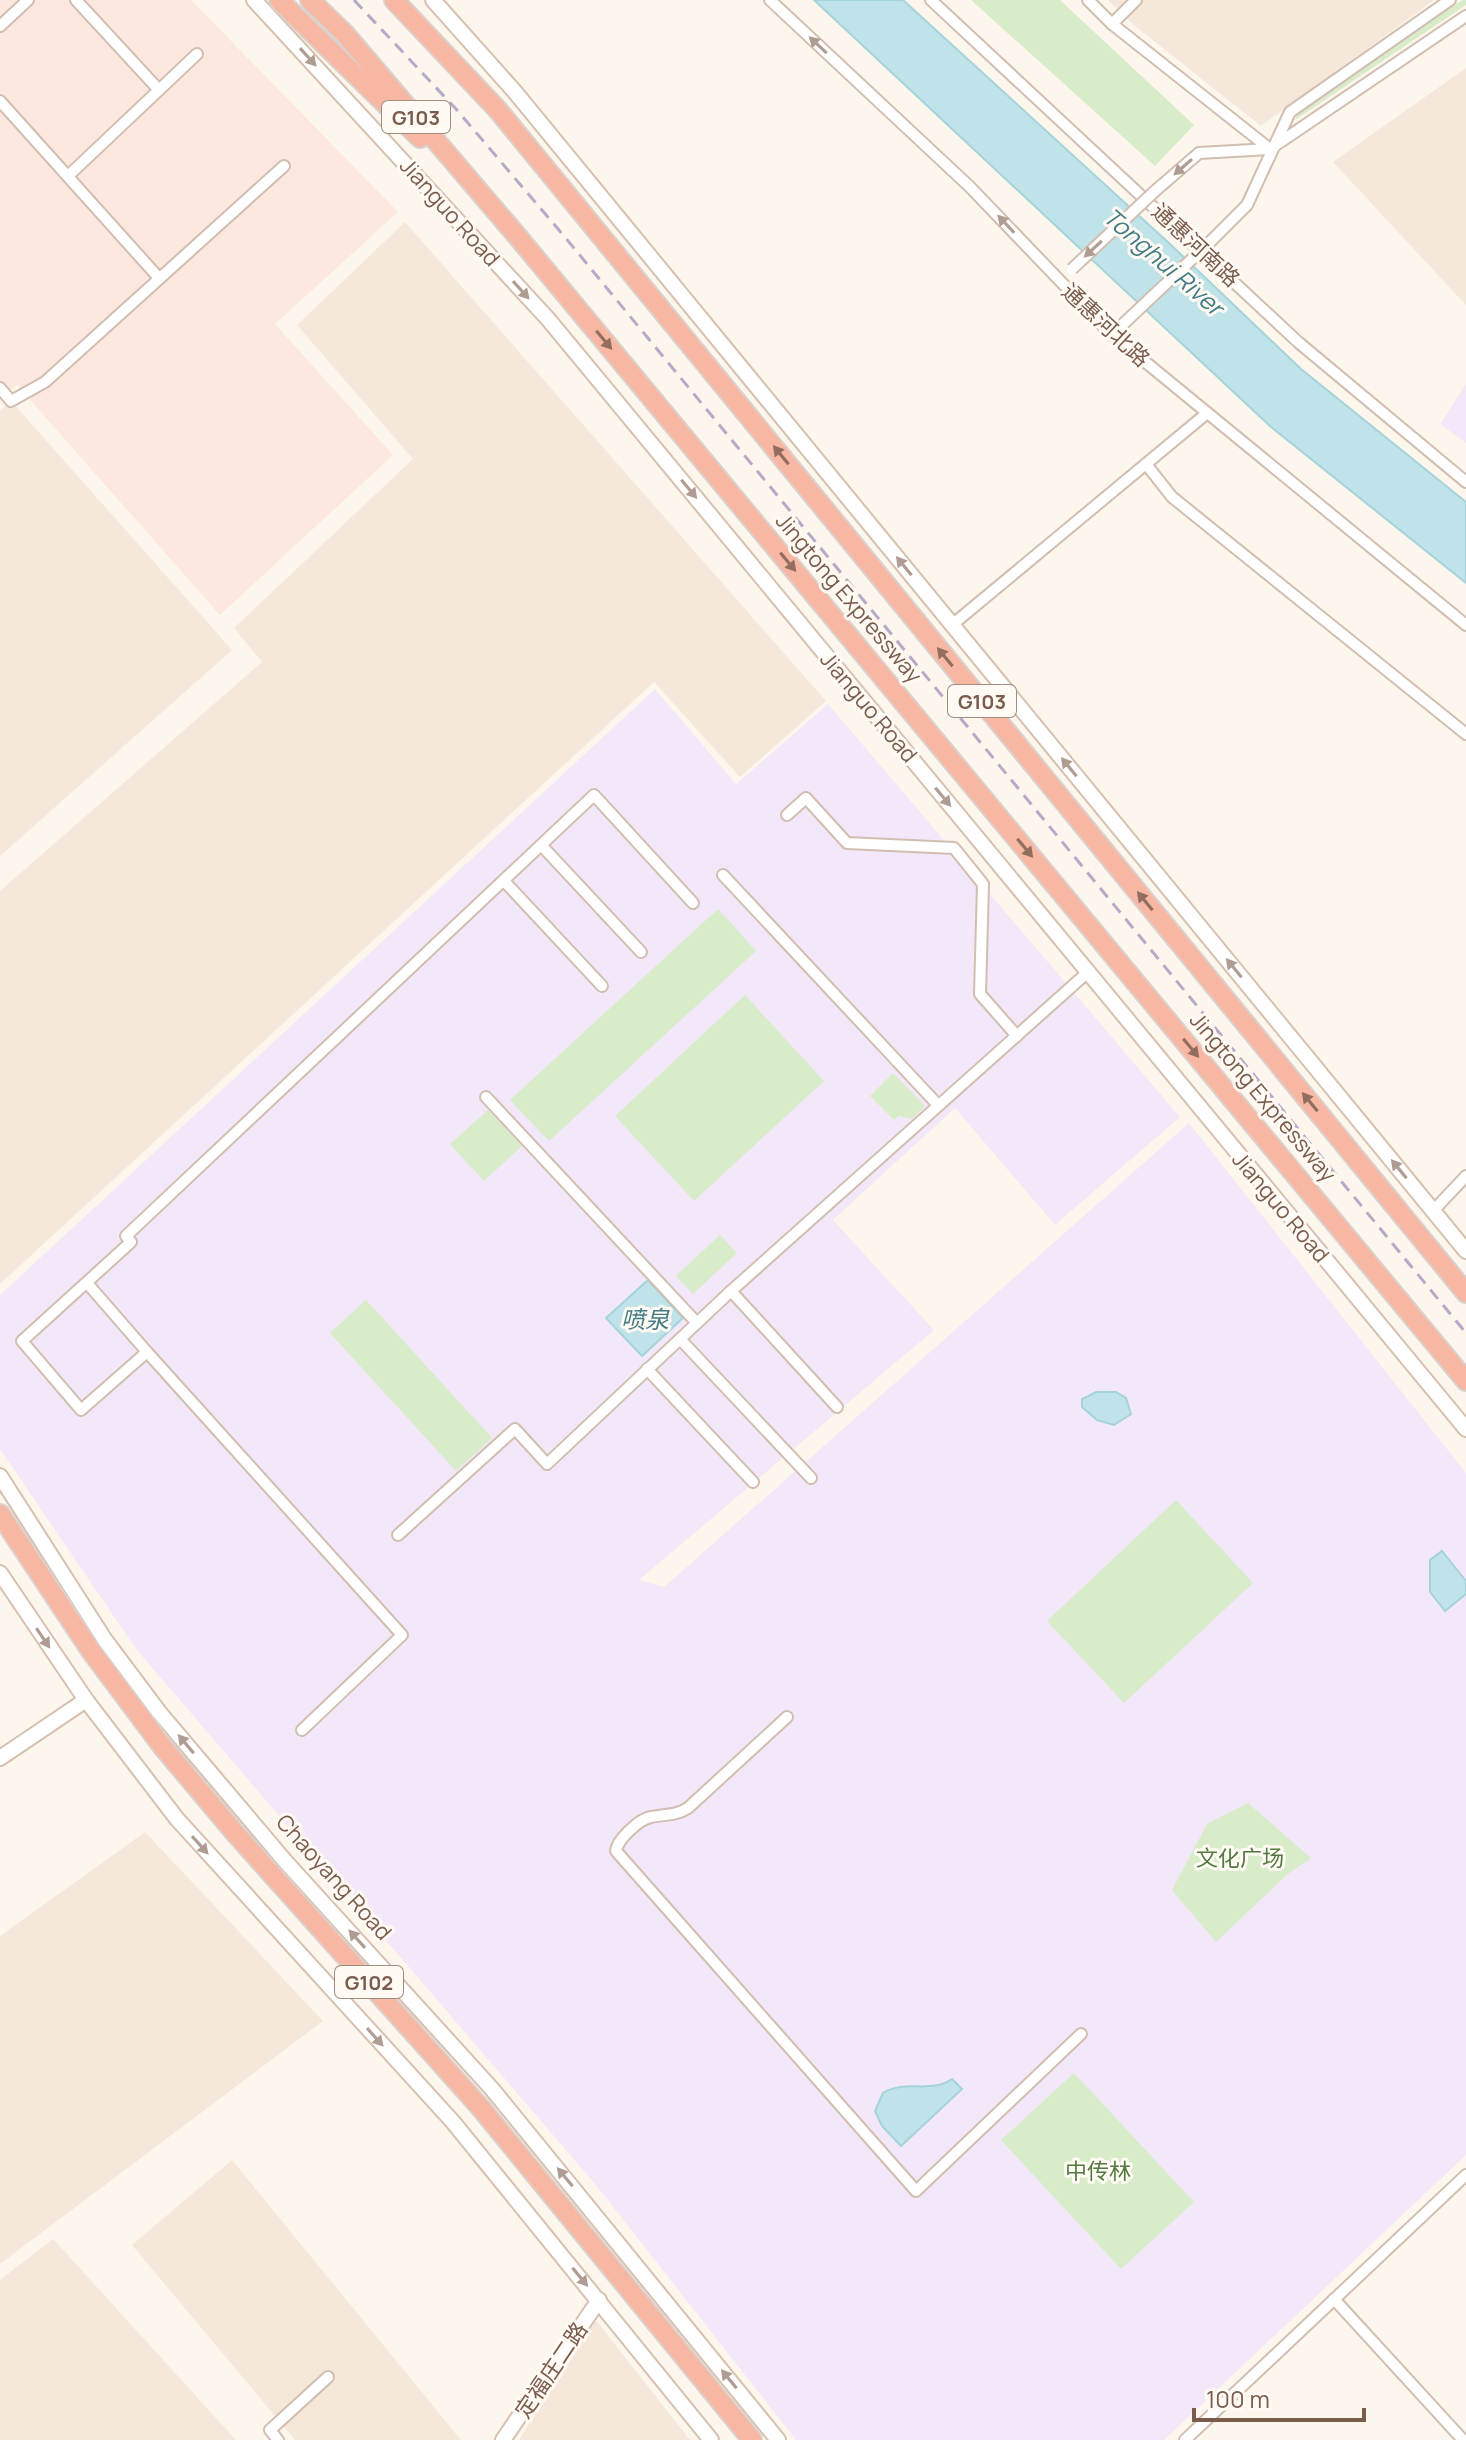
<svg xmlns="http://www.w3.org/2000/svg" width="1466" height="2440" font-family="Manrope,'Noto Sans SC',sans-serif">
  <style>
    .residential { fill: #f5e8da }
    .commercial { fill: #fde8e0 }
    .education { fill: #f3e8fa }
    .green { fill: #d8ecc9 }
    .water { fill: #bfe3e8; stroke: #a5d3da; stroke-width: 2 }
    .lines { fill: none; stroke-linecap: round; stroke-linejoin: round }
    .street-casing { stroke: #d1beb0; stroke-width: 14 }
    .secondary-casing { stroke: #d6c0b0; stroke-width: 18 }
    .highway-casing { stroke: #dad1cd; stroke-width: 22 }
    .street { stroke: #fff; stroke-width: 10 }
    .secondary { stroke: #fff; stroke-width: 14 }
    .highway { stroke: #f7b7a3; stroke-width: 18 }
    .rail { stroke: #b9a8c9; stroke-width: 3; stroke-dasharray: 12 8; stroke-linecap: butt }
    .street-bridge-casing { stroke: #d1beb0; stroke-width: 14; stroke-linecap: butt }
    .street-bridge { stroke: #fff; stroke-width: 10 }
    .oneway { fill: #af9d94 }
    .oneway2 { fill: #936e5e }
    .labels { text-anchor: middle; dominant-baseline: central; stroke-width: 6; stroke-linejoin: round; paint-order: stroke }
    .shield { fill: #fffaf3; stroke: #a28b7f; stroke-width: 2 }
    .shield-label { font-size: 20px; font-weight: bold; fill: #7a5c4d }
    .street-label { font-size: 22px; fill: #7a5c4d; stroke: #fffaf3 }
    .park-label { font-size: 22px; fill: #537a41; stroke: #fffaf3 }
    .water-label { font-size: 24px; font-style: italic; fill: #437c86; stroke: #fffaf3 }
  </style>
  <rect width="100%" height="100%" fill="#fdf6ec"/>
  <g class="residential">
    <polygon points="1108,0 1434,0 1261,126 1135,26"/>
    <polygon points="1466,68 1466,305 1333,162"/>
    <polygon points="405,222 826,701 740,777 654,682 0,1284 0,891 262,662 234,628 413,459 297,325"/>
    <polygon points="11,401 232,650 0,856 0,411"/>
    <polygon points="145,1832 323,2021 0,2264 0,1936"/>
    <polygon points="232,2160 461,2440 295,2440 132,2245"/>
    <polygon points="53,2239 236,2440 0,2440 0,2280"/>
    <polygon points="595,2319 690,2440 519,2440"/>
  </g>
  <polygon class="commercial" points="0,0 191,0 398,212 275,324 393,455 220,615 17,385 0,399"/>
  <g class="education">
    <polygon points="1466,384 1466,443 1440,424"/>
    <polygon points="655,689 736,784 828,704 1180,1117 1055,1225 955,1108 833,1220 934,1330 639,1580 664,1587 1189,1123 1466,1473 1466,2155 1164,2440 796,2440 596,2185 136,1649 0,1449 0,1295"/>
  </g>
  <g class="green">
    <polygon points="971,0 1060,0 1194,125 1155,166"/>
    <polygon points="1462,0 1466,0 1466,5 1295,120 1297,115"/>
    <polygon points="718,909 756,951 549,1141 510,1100"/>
    <polygon points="745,995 824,1081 694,1201 615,1116"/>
    <polygon points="893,1073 925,1106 912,1119 899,1116 894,1120 870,1096"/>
    <polygon points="488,1110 522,1146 484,1181 450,1144"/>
    <polygon points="720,1235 737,1253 693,1294 676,1276"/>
    <polygon points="366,1300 492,1438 456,1471 330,1333"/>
    <polygon points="1176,1500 1253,1583 1124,1703 1047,1621"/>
    <polygon points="1248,1803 1311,1858 1289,1873 1216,1942 1172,1890 1207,1824"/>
    <polygon points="1074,2073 1194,2202 1121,2269 1001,2140"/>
  </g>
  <g class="water">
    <polygon points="814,0 903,0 1170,244 1301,369 1466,502 1466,583 1271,427"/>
    <polygon points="648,1280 683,1318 642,1356 606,1318"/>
    <polygon points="1096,1392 1116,1392 1126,1398 1131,1414 1114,1425 1097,1420 1082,1407 1082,1399"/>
    <polygon points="1442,1551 1466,1581 1466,1594 1445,1611 1430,1592 1430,1560"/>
    <path d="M 952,2079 L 962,2089 L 901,2146 L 882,2126 L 875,2111 L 883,2093 C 906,2079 931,2094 952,2079 Z"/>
  </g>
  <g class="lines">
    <defs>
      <g id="street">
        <polyline points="76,0 159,90"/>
        <polyline points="770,0 970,187 1110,333 1466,625"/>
        <polyline points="931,0 1298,342 1466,482"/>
        <polyline points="1088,0 1112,24 1270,149"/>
        <polyline points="1112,24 1136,0"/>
        <polyline points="0,26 28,0"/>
        <polyline points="0,101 159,278"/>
        <polyline points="68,176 197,54"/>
        <polyline points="1155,191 1199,153 1270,149 1466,16"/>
        <polyline points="1209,243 1247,205 1290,112 1450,0"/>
        <polyline points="0,388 11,401 45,382 284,166"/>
        <polyline points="1146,464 1172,497 1466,734"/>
        <polyline points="952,625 1206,414"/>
        <polyline points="787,815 806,798 847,843 954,848 983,884 980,994 1017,1036"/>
        <polyline points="542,846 641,952"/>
        <polyline points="723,875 938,1105"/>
        <polyline points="505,882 602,986"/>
        <polyline points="486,1097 697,1323"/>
        <polyline points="1433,1211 1466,1176"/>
        <polyline points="87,1283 147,1352 81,1410 22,1341 131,1242 126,1236 594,795 693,903"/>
        <polyline points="731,1291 837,1407"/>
        <polyline points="680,1339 811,1478"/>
        <polyline points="147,1352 402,1635 302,1730"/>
        <polyline points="647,1369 753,1482"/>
        <polyline points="398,1535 515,1429 547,1464 731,1291 1088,972"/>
        <path d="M 787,1717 L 688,1808 C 675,1816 665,1814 651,1817 C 639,1819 617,1840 616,1851 L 916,2191 L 1081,2034"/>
        <polyline points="1334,2299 1463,2440"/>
        <polyline points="278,2440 270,2430 328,2377"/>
        <polyline points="1185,2440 1466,2175"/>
      </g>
      <g id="secondary">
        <polyline points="254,0 548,319 1466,1429"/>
        <polyline points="433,0 515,92 1466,1251"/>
        <polyline points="0,1476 105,1640 159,1712 285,1861 492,2089 778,2440"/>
        <polyline points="0,1573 86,1700 177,1819 453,2122 711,2440"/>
        <polyline points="0,1758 86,1700"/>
        <polyline points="503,2440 599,2300"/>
      </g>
      <g id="highway">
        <polyline points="279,0 420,138"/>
        <polyline points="310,0 345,34 518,237 1466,1381"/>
        <polyline points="394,0 497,109 1466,1293"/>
        <polyline points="0,1514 91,1651 162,1746 235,1833 480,2107 752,2440"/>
      </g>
    </defs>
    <use href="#street" class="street-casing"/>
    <use href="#secondary" class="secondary-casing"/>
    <use href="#highway" class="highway-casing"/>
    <use href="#street" class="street"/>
    <use href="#secondary" class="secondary"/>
    <use href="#highway" class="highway"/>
    <polyline class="rail" points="354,0 456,109 564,236 1466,1333"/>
    <defs>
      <g id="street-bridge">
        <polyline points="1072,269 1155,191"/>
        <polyline points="1121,326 1209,243"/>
      </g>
    </defs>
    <use href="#street-bridge" class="street-bridge-casing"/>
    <use href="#street-bridge" class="street-bridge"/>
  </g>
  <defs><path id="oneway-solid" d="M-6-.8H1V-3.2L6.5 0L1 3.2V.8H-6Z" transform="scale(2)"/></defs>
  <g class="oneway">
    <use href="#oneway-solid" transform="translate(818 45) rotate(-137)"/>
    <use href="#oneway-solid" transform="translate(308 57) rotate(48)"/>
    <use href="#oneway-solid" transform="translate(1183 167) rotate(139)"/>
    <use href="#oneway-solid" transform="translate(1006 224) rotate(-133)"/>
    <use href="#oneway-solid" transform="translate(1093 249) rotate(137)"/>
    <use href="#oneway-solid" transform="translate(521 290) rotate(48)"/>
    <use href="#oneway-solid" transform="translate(689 489) rotate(50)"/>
    <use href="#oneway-solid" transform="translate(904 566) rotate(-129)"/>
    <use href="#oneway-solid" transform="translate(1069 767) rotate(-129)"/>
    <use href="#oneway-solid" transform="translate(943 797) rotate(50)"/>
    <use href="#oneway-solid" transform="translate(1234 968) rotate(-129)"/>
    <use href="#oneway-solid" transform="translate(1399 1169) rotate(-129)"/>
    <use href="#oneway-solid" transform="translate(43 1638) rotate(56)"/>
    <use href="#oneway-solid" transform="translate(186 1744) rotate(-130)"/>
    <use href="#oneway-solid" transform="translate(200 1845) rotate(48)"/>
    <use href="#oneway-solid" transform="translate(357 1939) rotate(-132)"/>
    <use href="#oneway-solid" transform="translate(375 2037) rotate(48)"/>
    <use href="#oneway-solid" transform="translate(565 2177) rotate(-129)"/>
    <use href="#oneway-solid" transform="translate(580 2277) rotate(51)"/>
    <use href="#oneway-solid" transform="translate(729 2379) rotate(-129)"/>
  </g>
  <g class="oneway2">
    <use href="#oneway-solid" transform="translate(604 340) rotate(50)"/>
    <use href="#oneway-solid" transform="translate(781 455) rotate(-129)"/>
    <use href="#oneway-solid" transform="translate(788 562) rotate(50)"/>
    <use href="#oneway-solid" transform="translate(945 657) rotate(-129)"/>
    <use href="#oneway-solid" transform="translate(1025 848) rotate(50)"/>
    <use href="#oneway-solid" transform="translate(1145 901) rotate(-129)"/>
    <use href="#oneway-solid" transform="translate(1191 1048) rotate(50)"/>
    <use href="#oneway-solid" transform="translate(1310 1102) rotate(-129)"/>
  </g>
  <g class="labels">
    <g class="shield">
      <rect x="382" y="101" width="68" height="32" rx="6"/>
      <rect x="948" y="685" width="68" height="32" rx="6"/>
      <rect x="335" y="1966" width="68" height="32" rx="6"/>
    </g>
    <g class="shield-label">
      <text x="416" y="117">G103</text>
      <text x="982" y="701">G103</text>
      <text x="369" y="1982">G102</text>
    </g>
    <g class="street-label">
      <text transform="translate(450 212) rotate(48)">Jianguo Road</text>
      <text transform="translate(1196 245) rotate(43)">通惠河南路</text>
      <text transform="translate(1106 325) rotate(43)">通惠河北路</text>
      <text transform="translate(849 598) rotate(50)">Jingtong Expressway</text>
      <text transform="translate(869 707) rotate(50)">Jianguo Road</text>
      <text transform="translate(1263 1097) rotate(50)">Jingtong Expressway</text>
      <text transform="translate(1281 1207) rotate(50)">Jianguo Road</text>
      <text transform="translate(334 1877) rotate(48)">Chaoyang Road</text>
      <text transform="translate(551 2370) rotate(-56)">定福庄二路</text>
    </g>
    <g class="park-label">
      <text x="1240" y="1858">文化广场</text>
      <text x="1098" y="2171">中传林</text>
    </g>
    <g class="water-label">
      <text transform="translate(1164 261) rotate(41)">Tonghui River</text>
      <text x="645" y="1318">喷泉</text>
    </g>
  </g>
  <path d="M1194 2408v12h170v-12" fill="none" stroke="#7a5c4d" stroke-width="4"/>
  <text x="1206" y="2408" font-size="24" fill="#7a5c4d" stroke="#fffaf3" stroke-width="6" paint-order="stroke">100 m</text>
</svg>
